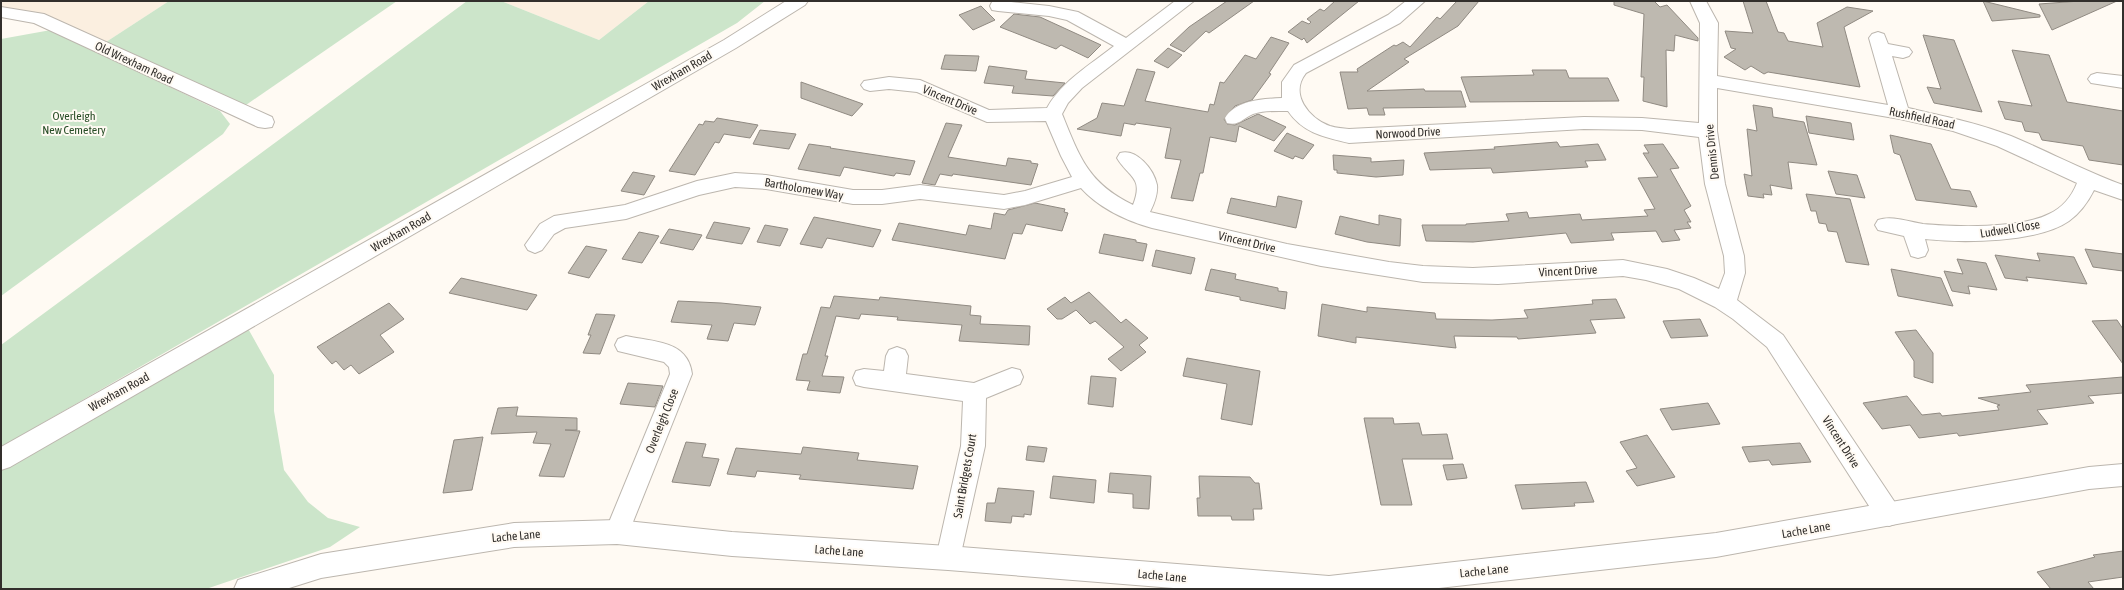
<svg xmlns="http://www.w3.org/2000/svg" width="2124" height="590" font-family="'Asap Condensed',sans-serif">
  <style>
    .built { fill: #fbefe0 }
    .green { fill: #cce5ca }
    .building { fill: #beb9b0; stroke: #908a82 }
    .lines { fill: none; stroke-linecap: round; stroke-linejoin: round }
    .street-casing { stroke: #bcb6ae; stroke-width: 2 }
    .secondary-casing { stroke: #bcb6ae; stroke-width: 2 }
    .highway-casing { stroke: #bcb6ae; stroke-width: 2 }
    .street { fill: #fff; fill-rule: evenodd }
    .secondary { fill: #fff; fill-rule: evenodd }
    .highway { fill: #fff; fill-rule: evenodd }
    .labels { text-anchor: middle; dominant-baseline: central; stroke-width: 4; stroke-linejoin: round; paint-order: stroke }
    .street-label { font-size: 12px; fill: #322f2c; stroke: #fffaf3 }
    .park-label { font-size: 12px; fill: #254b24; stroke: #fffaf3 }
  </style>
  <rect width="100%" height="100%" fill="#fffaf3"/>
  <g class="built">
    <polygon points="1,1 169,1 103,44 1,8"/>
    <polygon points="501,1 649,1 599,40"/>
  </g>
  <g class="green">
    <polygon points="169,1 397,1 246,105 103,44"/>
    <polygon points="467,1 501,1 599,40 649,1 765,1 737,23 1,447 1,345"/>
    <polygon points="51,30 220,111 230,124 223,134 1,296 1,39"/>
    <polygon points="246,325 274,375 274,411 284,470 308,502 328,518 360,527 330,547 206,589 1,589 1,460"/>
  </g>
  <g class="building">
    <polygon points="1227,1 1254,1 1209,33 1206,31 1184,52 1170,45 1189,27"/>
    <polygon points="1335,1 1359,1 1307,43 1304,38 1302,40 1288,32 1302,21 1309,24 1311,22 1307,19 1320,9 1324,11"/>
    <polygon points="1457,1 1479,1 1458,26 1404,59 1409,62 1367,91 1424,89 1425,91 1461,91 1466,107 1383,108 1385,115 1369,115 1367,108 1348,109 1340,72 1358,72 1357,69 1394,45 1396,46 1403,42 1410,47 1437,17 1440,19"/>
    <polygon points="1614,1 1654,1 1660,7 1667,5 1698,38 1698,41 1675,35 1674,51 1666,50 1667,107 1643,101 1644,77 1641,77 1644,14 1614,5"/>
    <polygon points="1743,1 1766,1 1778,32 1784,33 1788,41 1823,47 1817,23 1847,7 1873,11 1844,27 1860,87 1768,72 1764,74 1751,66 1745,70 1724,57 1736,49 1731,48 1725,31 1753,33"/>
    <polygon points="1983,1 2040,15 2040,17 1992,21"/>
    <polygon points="2080,1 2117,1 2052,30 2039,4"/>
    <polygon points="981,6 995,20 973,30 959,15"/>
    <polygon points="1014,14 1040,17 1101,45 1088,58 1061,45 1056,49 1000,27"/>
    <polygon points="1923,35 1954,40 1982,112 1934,103 1927,87 1941,89"/>
    <polygon points="1271,37 1289,43 1269,73 1271,74 1252,100 1235,106 1224,119 1227,124 1235,125 1258,114 1286,127 1274,141 1239,126 1236,142 1210,137 1203,173 1200,173 1193,201 1171,198 1181,160 1165,158 1171,128 1136,123 1135,125 1124,123 1121,136 1077,129 1097,118 1102,103 1124,106 1137,69 1155,72 1145,101 1208,112 1210,104 1214,105 1220,82 1224,83 1245,55 1256,59"/>
    <polygon points="1168,48 1182,55 1168,68 1154,61"/>
    <polygon points="2012,50 2049,55 2067,102 2123,111 2123,165 2089,160 2083,146 2042,140 2039,133 2025,131 2022,122 2005,119 1998,101 2032,106"/>
    <polygon points="945,55 979,56 976,71 941,69"/>
    <polygon points="989,66 1027,71 1025,79 1065,83 1053,96 1012,93 1014,86 984,83"/>
    <polygon points="1532,70 1566,70 1569,78 1608,78 1619,101 1470,102 1461,77 1534,75"/>
    <polygon points="801,82 863,104 852,116 801,98"/>
    <polygon points="1753,105 1772,108 1773,117 1804,122 1817,165 1788,162 1792,189 1770,185 1772,195 1763,194 1764,198 1748,196 1744,174 1752,176 1747,129 1757,131"/>
    <polygon points="1806,116 1851,123 1854,140 1809,133"/>
    <polygon points="717,118 758,125 750,138 724,134 719,143 715,142 695,175 669,171 699,124 703,125 705,121 714,122"/>
    <polygon points="946,123 962,125 948,157 1006,166 1008,158 1031,161 1031,163 1038,164 1031,185 953,174 952,176 940,174 935,185 922,183"/>
    <polygon points="760,130 796,134 789,149 753,144"/>
    <polygon points="1287,133 1314,145 1303,159 1295,156 1293,159 1274,151"/>
    <polygon points="1890,135 1931,144 1951,189 1970,191 1977,207 1916,200 1900,155 1894,153"/>
    <polygon points="1557,142 1560,147 1598,144 1606,160 1585,161 1588,167 1493,173 1491,168 1430,170 1424,153 1495,149 1494,147"/>
    <polygon points="809,144 831,147 830,148 915,161 910,175 896,173 894,176 844,167 840,176 798,169"/>
    <polygon points="1663,144 1679,168 1670,169 1691,206 1684,210 1691,222 1687,222 1691,228 1674,230 1680,240 1662,242 1656,231 1611,233 1614,240 1571,243 1566,233 1473,242 1426,241 1422,225 1466,225 1466,224 1509,221 1506,214 1527,212 1529,218 1580,214 1582,220 1648,216 1644,210 1655,209 1638,178 1658,177 1643,153 1649,153 1644,145"/>
    <polygon points="1333,155 1371,158 1371,162 1404,160 1403,175 1376,177 1337,173 1337,170 1334,170"/>
    <polygon points="1828,171 1857,175 1865,198 1836,194"/>
    <polygon points="633,172 655,176 644,195 621,191"/>
    <polygon points="1806,194 1850,199 1869,265 1846,262 1837,232 1828,231 1826,224 1819,223 1816,211 1811,211"/>
    <polygon points="1278,196 1302,201 1296,228 1227,213 1231,198 1276,207"/>
    <polygon points="1035,203 1065,209 1064,212 1068,213 1062,231 1026,224 1022,234 1013,233 1005,259 892,240 899,223 966,235 969,225 991,229 994,213 1005,215 1008,210"/>
    <polygon points="1379,215 1401,219 1400,246 1367,242 1335,234 1340,216 1379,225"/>
    <polygon points="814,217 835,221 881,230 873,247 827,238 822,248 800,244"/>
    <polygon points="714,222 750,228 742,244 706,238"/>
    <polygon points="765,225 788,229 780,246 757,242"/>
    <polygon points="669,229 702,235 693,250 660,243"/>
    <polygon points="639,232 659,236 642,263 622,259"/>
    <polygon points="1104,234 1136,240 1136,242 1147,244 1143,261 1099,253"/>
    <polygon points="586,246 607,250 589,278 568,273"/>
    <polygon points="2085,249 2123,254 2123,271 2093,267"/>
    <polygon points="1156,250 1195,258 1191,274 1152,266"/>
    <polygon points="2037,253 2074,257 2087,284 2026,277 2028,281 2005,278 1995,255 2040,261"/>
    <polygon points="1957,259 1986,263 1997,290 1968,286 1970,294 1952,291 1944,271 1963,274"/>
    <polygon points="1211,269 1236,274 1235,279 1278,288 1278,291 1287,292 1285,309 1240,300 1240,297 1205,290"/>
    <polygon points="1891,269 1941,278 1953,306 1898,296"/>
    <polygon points="461,278 497,286 537,295 527,310 449,293"/>
    <polygon points="1089,292 1121,323 1126,319 1148,338 1139,345 1146,352 1121,371 1108,359 1124,347 1095,321 1090,324 1076,310 1062,319 1057,319 1047,309 1065,297 1071,303"/>
    <polygon points="834,296 879,300 880,297 971,306 970,315 981,316 980,324 1030,326 1029,345 959,341 962,325 897,320 898,317 861,314 859,319 836,316 825,356 828,356 822,376 844,377 840,393 807,390 810,381 796,380 803,354 807,354 821,307 830,308"/>
    <polygon points="1616,299 1625,318 1590,320 1596,333 1518,339 1517,337 1454,336 1456,348 1356,337 1356,343 1318,336 1322,304 1367,312 1367,307 1435,313 1436,319 1492,320 1528,318 1524,310 1593,304 1592,300"/>
    <polygon points="678,301 721,303 761,307 755,325 734,323 728,341 707,339 712,325 671,322"/>
    <polygon points="389,303 404,319 380,335 394,352 359,374 351,365 344,370 336,361 332,364 317,347"/>
    <polygon points="596,314 615,315 600,354 583,353 591,335 588,335"/>
    <polygon points="1700,319 1708,336 1671,338 1663,321"/>
    <polygon points="2117,320 2123,329 2123,364 2092,321"/>
    <polygon points="1916,330 1933,353 1933,383 1914,377 1914,361 1895,332"/>
    <polygon points="1187,358 1260,371 1252,425 1221,419 1227,384 1183,376"/>
    <polygon points="1091,376 1116,378 1113,407 1088,404"/>
    <polygon points="2123,377 2123,393 2088,396 2094,403 2037,410 2048,424 1959,436 1957,433 1919,438 1910,425 1882,429 1863,403 1907,396 1922,415 1940,413 1942,416 1999,410 1997,406 2000,405 1978,398 2031,392 2026,385"/>
    <polygon points="628,383 663,386 655,407 620,404"/>
    <polygon points="1708,403 1720,424 1672,430 1660,409"/>
    <polygon points="518,407 516,416 577,418 577,430 565,430 580,431 564,477 539,476 551,444 533,443 537,432 491,434 498,408"/>
    <polygon points="1364,418 1393,418 1394,424 1419,423 1422,435 1447,434 1453,459 1402,459 1412,505 1381,505"/>
    <polygon points="1647,435 1675,477 1637,486 1626,471 1637,468 1620,442"/>
    <polygon points="483,437 472,490 443,493 454,440"/>
    <polygon points="686,442 706,444 702,457 719,459 710,486 672,482"/>
    <polygon points="1800,443 1811,462 1772,465 1769,460 1749,462 1742,447"/>
    <polygon points="1028,446 1047,448 1044,462 1026,460"/>
    <polygon points="803,447 859,453 857,460 918,466 913,489 799,479 801,475 757,471 755,477 727,474 736,448 801,454"/>
    <polygon points="1463,464 1467,478 1447,480 1443,465"/>
    <polygon points="1110,473 1151,476 1149,509 1133,508 1133,494 1108,492"/>
    <polygon points="1053,476 1096,480 1094,503 1050,498"/>
    <polygon points="1199,476 1250,477 1255,483 1259,483 1262,509 1253,509 1254,520 1232,520 1231,516 1198,516 1197,498 1200,498"/>
    <polygon points="1586,482 1594,502 1574,503 1575,506 1522,509 1515,485"/>
    <polygon points="998,488 1034,491 1031,515 1024,514 1024,517 1012,516 1011,523 985,521 987,503 995,503"/>
    <polygon points="2123,551 2123,577 2088,582 2094,589 2051,589 2037,572 2095,557 2093,555"/>
  </g>
  <g class="lines">
    <defs>
      <g id="street">
        <path d="M 1002,1 L 1049,6 L 1078,12 L 1126,38 L 1175,1 L 1194,1 L 1082,88 L 1068,103 L 1062,114 C 1080,158 1088,183 1133,205 C 1144,177 1129,178 1117,158 L 1120,153 C 1136,148 1154,169 1157,185 C 1158,194 1154,204 1150,212 L 1287,244 L 1389,262 L 1423,266 L 1473,268 L 1623,260 L 1667,269 L 1694,278 L 1719,289 L 1725,273 L 1724,256 L 1705,184 L 1699,137 L 1642,130 L 1584,129 L 1349,143 C 1324,137 1303,133 1288,111 C 1277,111 1264,110 1253,114 C 1243,118 1240,126 1227,123 L 1225,118 C 1236,100 1263,99 1282,98 L 1282,82 L 1294,65 L 1388,15 L 1406,1 L 1425,1 L 1400,23 L 1306,73 C 1289,94 1309,118 1330,126 C 1336,128 1343,128 1349,129 L 1584,117 L 1642,118 L 1699,123 L 1700,23 L 1690,1 L 1706,1 L 1718,23 L 1717,76 L 1888,105 L 1869,38 L 1872,34 L 1878,32 L 1884,34 L 1888,44 L 1909,48 L 1912,52 L 1909,56 L 1903,58 L 1892,56 L 1908,108 C 1943,116 1978,123 2011,136 C 2049,152 2085,171 2123,185 L 2123,200 L 2094,190 C 2088,202 2080,213 2069,221 C 2038,243 1962,243 1925,239 L 1928,250 L 1925,256 L 1918,258 L 1911,256 L 1904,236 L 1878,230 L 1875,225 L 1878,220 C 1892,215 1909,222 1923,224 C 1955,227 2020,229 2049,214 C 2062,208 2072,196 2077,183 L 1997,146 L 1953,131 L 1900,119 L 1717,88 L 1717,131 L 1725,184 L 1744,256 L 1745,273 L 1737,300 L 1783,335 L 1898,507 L 1901,515 L 1898,523 L 1889,526 L 1880,523 L 1767,347 L 1733,319 L 1715,307 L 1679,289 L 1646,280 L 1623,276 L 1498,284 L 1423,282 L 1321,266 L 1152,228 C 1127,221 1099,208 1081,188 L 1025,205 L 1004,209 L 920,199 L 882,204 L 853,204 L 766,189 L 735,187 L 699,195 L 626,219 L 565,228 L 554,234 L 542,250 L 535,253 L 528,250 L 525,245 L 540,224 L 554,216 L 625,205 L 697,181 L 735,173 L 766,175 L 853,190 L 882,190 L 920,185 L 1004,195 L 1025,191 L 1072,177 L 1061,156 L 1046,121 L 987,122 L 917,92 L 889,89 L 870,91 L 864,89 L 861,85 L 864,81 L 889,77 L 920,80 L 989,110 L 1047,108 C 1062,81 1090,65 1114,46 L 1067,20 L 1049,16 L 998,11 L 992,10 L 990,6 L 992,2 Z"/>
        <polygon points="1,7 44,14 272,117 274,122 272,127 265,128 258,127 34,23 1,17"/>
        <polygon points="2097,73 2123,76 2123,88 2091,83 2088,79 2091,75"/>
        <path d="M 626,336 C 653,342 688,340 692,374 L 629,532 L 626,540 L 617,543 L 608,540 L 605,532 L 670,374 L 669,367 L 664,362 L 618,351 L 615,345 L 618,339 Z"/>
        <polygon points="897,347 905,350 908,356 906,374 974,383 1012,368 1020,370 1023,377 1020,384 986,398 985,446 960,558 957,566 948,569 939,566 936,558 961,446 963,401 864,387 856,385 853,378 856,371 864,369 884,371 886,356 889,350"/>
      </g>
      <polygon id="secondary" points="2123,464 2123,486 2089,489 1716,557 1430,589 1186,589 948,570 732,556 617,544 514,547 321,578 286,589 234,589 238,580 321,554 514,523 617,520 732,532 948,546 1329,576 1716,533 2089,467"/>
      <polygon id="highway" points="786,1 808,1 805,5 736,48 10,467 1,470 1,447 724,40"/>
    </defs>
    <use href="#street" class="street-casing"/>
    <use href="#secondary" class="secondary-casing"/>
    <use href="#highway" class="highway-casing"/>
    <use href="#street" class="street"/>
    <use href="#secondary" class="secondary"/>
    <use href="#highway" class="highway"/>
  </g>
  <g class="labels">
    <g class="street-label">
      <text transform="translate(134 63) rotate(25)">Old Wrexham Road</text>
      <text transform="translate(682 71) rotate(-30)">Wrexham Road</text>
      <text transform="translate(950 100) rotate(23)">Vincent Drive</text>
      <text transform="translate(1922 118) rotate(12)">Rushfield Road</text>
      <text transform="translate(1408 133) rotate(-3)">Norwood Drive</text>
      <text transform="translate(1712 152) rotate(-96)">Dennis Drive</text>
      <text transform="translate(804 189) rotate(10)">Bartholomew Way</text>
      <text transform="translate(2010 229) rotate(-9)">Ludwell Close</text>
      <text transform="translate(401 232) rotate(-30)">Wrexham Road</text>
      <text transform="translate(1247 242) rotate(13)">Vincent Drive</text>
      <text transform="translate(1568 271) rotate(-3)">Vincent Drive</text>
      <text transform="translate(119 392) rotate(-29)">Wrexham Road</text>
      <text transform="translate(662 421) rotate(-68)">Overleigh Close</text>
      <text transform="translate(1841 442) rotate(57)">Vincent Drive</text>
      <text transform="translate(965 476) rotate(-80)">Saint Bridgets Court</text>
      <text transform="translate(1806 530) rotate(-10)">Lache Lane</text>
      <text transform="translate(516 536) rotate(-5)">Lache Lane</text>
      <text transform="translate(839 551) rotate(4)">Lache Lane</text>
      <text transform="translate(1484 571) rotate(-6)">Lache Lane</text>
      <text transform="translate(1162 576) rotate(5)">Lache Lane</text>
    </g>
    <g class="park-label">
      <text x="74" y="116">Overleigh<tspan x="74" dy="14">New Cemetery</tspan></text>
    </g>
  </g>
  <rect width="2124" height="590" fill="none" stroke="#322f2c" stroke-width="4"/>
</svg>
